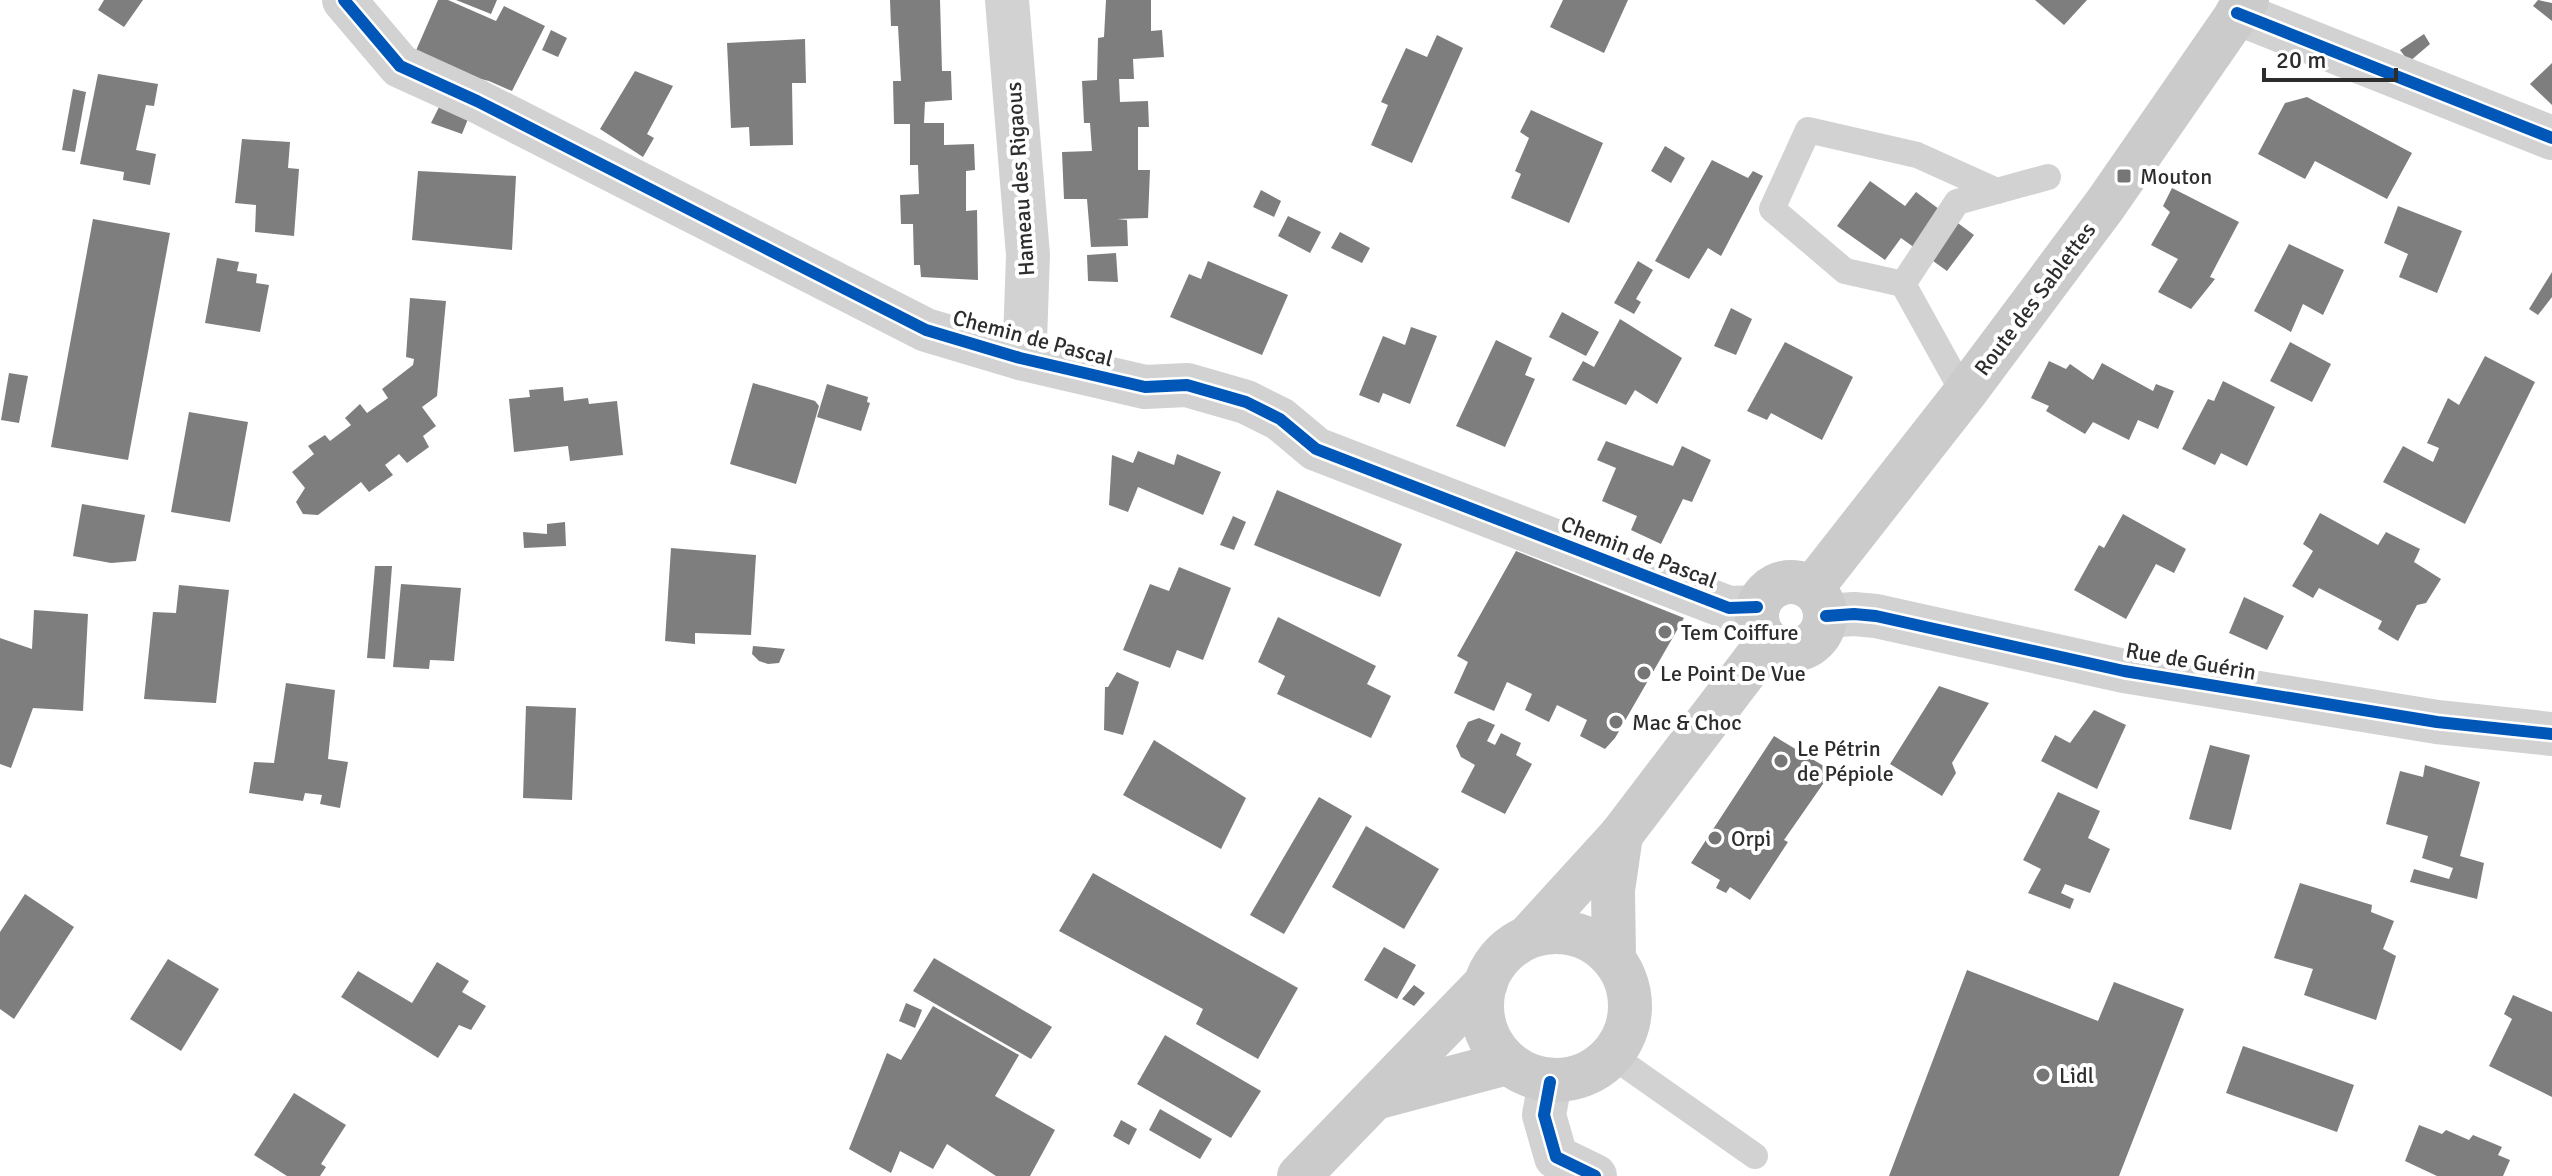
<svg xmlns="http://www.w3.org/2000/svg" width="2552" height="1176" font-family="Signika,sans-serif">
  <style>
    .building { fill: #7e7e7e }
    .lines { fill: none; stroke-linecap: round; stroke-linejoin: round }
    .service { stroke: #d2d2d2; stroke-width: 26 }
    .minor { stroke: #d2d2d2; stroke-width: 44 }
    .secondary { stroke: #cbcbcb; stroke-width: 44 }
    .cycleway-casing { stroke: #fff; stroke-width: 17 }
    .cycleway { stroke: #0057b8; stroke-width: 12 }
    .poi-dot { fill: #767676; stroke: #fff; stroke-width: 3 }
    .labels { text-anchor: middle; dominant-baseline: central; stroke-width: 8; stroke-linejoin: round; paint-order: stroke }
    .poi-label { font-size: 22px; fill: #2d2d2d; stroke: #fff; text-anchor: start }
    .street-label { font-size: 22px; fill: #2d2d2d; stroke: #fff }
  </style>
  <rect width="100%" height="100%" fill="#fff"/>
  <g class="building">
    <polygon points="104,0 143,0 124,27 98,10"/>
    <polygon points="438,0 448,0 496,21 504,6 545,26 512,91 489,81 411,62"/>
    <polygon points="456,0 497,0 491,14"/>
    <polygon points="890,0 940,0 942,71 951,71 952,100 925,102 924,123 944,123 944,145 974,144 975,170 966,171 966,211 977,210 978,280 921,277 920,265 914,265 913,224 901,224 900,195 919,194 918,165 910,165 910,124 894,124 893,81 901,81 898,26 891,26"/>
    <polygon points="1106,0 1151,0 1151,31 1162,30 1164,57 1133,59 1134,79 1119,79 1120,102 1148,101 1149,127 1138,127 1138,170 1150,170 1148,218 1117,219 1127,220 1128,246 1091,247 1087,199 1064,199 1062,152 1092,151 1090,123 1084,123 1082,81 1097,80 1098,38 1104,37"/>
    <polygon points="1563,0 1628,0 1604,53 1550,27"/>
    <polygon points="2035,0 2087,0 2064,25"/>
    <polygon points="2538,0 2552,3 2552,21 2533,6"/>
    <polygon points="551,30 567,38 558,57 542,50"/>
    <polygon points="2424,34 2430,44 2409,62 2400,50"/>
    <polygon points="1437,35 1463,48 1412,163 1371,145 1388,105 1381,102 1406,48 1427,57"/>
    <polygon points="805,39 806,83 792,83 793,145 750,146 749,127 731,128 727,43"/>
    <polygon points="2552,63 2552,105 2530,84"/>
    <polygon points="635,71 673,86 647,134 654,138 643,157 600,129"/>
    <polygon points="98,74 158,84 154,106 146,105 136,150 156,154 150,185 123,180 124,172 80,164"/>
    <polygon points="73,89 86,92 75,152 62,150"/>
    <polygon points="2307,97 2412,153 2387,199 2315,161 2305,179 2258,154 2285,103"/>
    <polygon points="439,107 468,119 462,134 431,123"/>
    <polygon points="1531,110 1603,143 1569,223 1511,198 1521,174 1515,171 1529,138 1520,132"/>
    <polygon points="242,139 290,142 288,168 299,169 294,236 255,232 256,205 235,203"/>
    <polygon points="1665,146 1685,158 1671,183 1651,171"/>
    <polygon points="1712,160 1748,178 1753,171 1763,176 1721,256 1708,248 1689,279 1655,261"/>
    <polygon points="418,171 516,176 512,250 412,240"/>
    <polygon points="1870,181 1905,206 1916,192 1974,235 1947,271 1901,238 1885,260 1837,226"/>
    <polygon points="2172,188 2239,222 2210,277 2215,279 2191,309 2158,292 2178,259 2151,245 2170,212 2163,206"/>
    <polygon points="1261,190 1281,201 1274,217 1253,207"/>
    <polygon points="2398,206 2462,231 2437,293 2399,277 2408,254 2384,243"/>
    <polygon points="1288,216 1321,232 1310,253 1278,236"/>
    <polygon points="93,219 170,233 128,460 51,447"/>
    <polygon points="1340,232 1370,248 1362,263 1331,248"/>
    <polygon points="2289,244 2344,270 2323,315 2303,304 2291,332 2254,311"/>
    <polygon points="1116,253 1118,282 1088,281 1087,255"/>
    <polygon points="217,258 239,262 237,271 257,274 256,283 269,285 260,332 205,323"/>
    <polygon points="1208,261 1288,295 1262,355 1170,317 1189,274 1201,279"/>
    <polygon points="1638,261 1653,270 1636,299 1641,302 1634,314 1614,303"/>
    <polygon points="2552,272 2552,297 2538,315 2529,309"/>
    <polygon points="410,298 446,301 437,396 422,407 436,426 423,436 429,447 407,463 399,454 385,465 393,475 369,492 361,482 318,515 303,514 296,502 305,488 292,472 314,454 308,446 325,435 330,441 351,425 345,418 360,404 367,413 388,398 382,389 413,365 414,359 406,357"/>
    <polygon points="1731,308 1752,319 1736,355 1714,346"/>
    <polygon points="1562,312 1599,332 1586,356 1549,337"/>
    <polygon points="1620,319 1682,358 1657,404 1635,390 1626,405 1572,380 1583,361 1594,367"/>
    <polygon points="1411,327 1437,336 1410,404 1383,393 1379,403 1359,395 1383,336 1405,345"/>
    <polygon points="1496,340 1532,358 1525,375 1535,379 1505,447 1456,426"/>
    <polygon points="1785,342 1853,377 1822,440 1771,413 1767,420 1747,411"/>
    <polygon points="2290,342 2331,364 2312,402 2270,381"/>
    <polygon points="2485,356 2535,382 2465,524 2383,482 2403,446 2433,462 2439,448 2427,443 2448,398 2459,405"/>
    <polygon points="2049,361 2066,369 2070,364 2093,380 2102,363 2153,391 2156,384 2174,391 2158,429 2138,420 2129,440 2093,422 2085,434 2046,411 2049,406 2031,398"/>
    <polygon points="9,373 28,376 19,423 1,420"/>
    <polygon points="2223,381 2275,407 2247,466 2221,453 2215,465 2182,449 2208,399 2214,401"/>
    <polygon points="753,383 815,401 819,406 796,484 730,464"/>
    <polygon points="827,384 868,397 867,402 870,403 861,431 817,417"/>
    <polygon points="563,387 564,401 588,398 589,404 617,401 623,455 570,461 568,446 514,452 509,399 530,397 529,390"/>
    <polygon points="189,412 248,422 230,522 171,512"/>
    <polygon points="1606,441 1673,466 1682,446 1711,460 1692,502 1683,499 1661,544 1631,530 1637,516 1602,501 1616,468 1597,460"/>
    <polygon points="1138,451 1174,465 1177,454 1221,472 1203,515 1138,487 1128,512 1109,505 1112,455 1133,463"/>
    <polygon points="1277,490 1402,544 1380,597 1254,545"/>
    <polygon points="82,504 145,515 136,561 111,563 73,556"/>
    <polygon points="2320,513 2378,545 2386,532 2420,549 2414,562 2441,579 2426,603 2417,605 2398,641 2378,629 2382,621 2319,588 2313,598 2292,586 2313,551 2303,544"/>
    <polygon points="2123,514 2186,549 2174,573 2156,564 2126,619 2074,590 2099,545 2104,548"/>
    <polygon points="1233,516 1246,522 1234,550 1220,545"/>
    <polygon points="565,522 566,546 524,548 523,532 547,534 547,524"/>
    <polygon points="671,548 756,555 751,635 695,633 695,644 665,641"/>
    <polygon points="1516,551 1684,618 1615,738 1605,749 1580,736 1587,720 1557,705 1549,722 1525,710 1532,694 1507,682 1494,711 1454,693 1468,662 1457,656"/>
    <polygon points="375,566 392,566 385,659 367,658"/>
    <polygon points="1179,567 1231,588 1203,660 1177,650 1170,668 1123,650 1150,584 1169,591"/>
    <polygon points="401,584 461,588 454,661 430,660 429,669 393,667"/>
    <polygon points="179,585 229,590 216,703 144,699 153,612 176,613"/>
    <polygon points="2244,597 2284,616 2267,650 2229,633"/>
    <polygon points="34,610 88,614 83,711 33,708 11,768 0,764 0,638 32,649"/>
    <polygon points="1278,617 1376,666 1367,684 1391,696 1371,738 1277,694 1285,676 1258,662"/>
    <polygon points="753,646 785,649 779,663 768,664 759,661 752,654"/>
    <polygon points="1117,672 1139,682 1123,735 1104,730 1105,687 1108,687"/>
    <polygon points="286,683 335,690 328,759 348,762 340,808 320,804 322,795 305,793 303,801 249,793 254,762 274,763"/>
    <polygon points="1939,686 1989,703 1952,763 1956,773 1942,796 1890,764"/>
    <polygon points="526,706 576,708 572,800 523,798"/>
    <polygon points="2094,710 2126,725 2097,789 2041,761 2055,735 2070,743"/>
    <polygon points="1479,718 1495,725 1487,741 1495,745 1501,733 1521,743 1516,755 1532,764 1505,814 1461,792 1475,765 1461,757 1456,746 1468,722"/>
    <polygon points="1774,736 1832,771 1784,840 1788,842 1750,900 1730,887 1726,893 1716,888 1720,880 1691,863"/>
    <polygon points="1154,740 1246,798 1221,849 1123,795"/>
    <polygon points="2210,745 2250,755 2231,830 2189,819"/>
    <polygon points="2425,765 2480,782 2460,856 2484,863 2477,899 2410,882 2414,869 2449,879 2453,868 2422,858 2428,836 2386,824 2400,771 2423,777"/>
    <polygon points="2058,792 2100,811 2088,838 2110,849 2090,893 2065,884 2061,893 2074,899 2070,909 2028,893 2041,869 2023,860"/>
    <polygon points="1319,797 1352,816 1284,934 1250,915"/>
    <polygon points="1366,826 1439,869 1404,929 1332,887"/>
    <polygon points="1093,873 1298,988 1258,1059 1196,1024 1203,1009 1059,931"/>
    <polygon points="2300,883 2372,905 2371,912 2394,921 2383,949 2396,956 2376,1020 2304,995 2313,969 2274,958"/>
    <polygon points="25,894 74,927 14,1019 0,1009 0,932"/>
    <polygon points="1384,947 1416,965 1397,999 1364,980"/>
    <polygon points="934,958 1052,1027 1031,1059 913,991"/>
    <polygon points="168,959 219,989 181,1051 130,1019"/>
    <polygon points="437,962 469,981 462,992 486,1006 471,1030 459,1025 438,1058 341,997 358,971 412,1003"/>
    <polygon points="1967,970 2098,1021 2114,982 2184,1009 2119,1176 1889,1176"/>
    <polygon points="1414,985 1425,993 1414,1006 1402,999"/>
    <polygon points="2513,995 2552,1012 2552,1097 2489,1066 2512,1019 2504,1014"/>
    <polygon points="906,1003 922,1010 915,1028 899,1021"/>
    <polygon points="933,1006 1019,1055 995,1096 1055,1130 1030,1176 996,1176 947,1144 933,1169 900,1151 891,1173 849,1149 887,1053 901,1060"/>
    <polygon points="1165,1035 1261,1091 1231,1138 1137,1084"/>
    <polygon points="2243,1046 2354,1085 2337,1132 2226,1093"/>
    <polygon points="294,1093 346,1125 321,1164 326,1167 320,1176 287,1176 254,1155"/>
    <polygon points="1160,1109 1212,1139 1200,1159 1149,1130"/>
    <polygon points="1121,1120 1137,1129 1129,1145 1113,1136"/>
    <polygon points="2419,1125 2442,1134 2446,1130 2469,1140 2473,1135 2502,1147 2498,1155 2510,1160 2503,1176 2437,1176 2405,1161"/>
  </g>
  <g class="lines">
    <g class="service">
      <polyline points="1903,284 1845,271 1772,209 1808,130 1917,155 1997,191"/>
      <polyline points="1964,394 1903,284 1957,202 2048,177"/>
      <polyline points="1614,1057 1755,1156"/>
    </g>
    <g class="minor">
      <polyline points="344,0 400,66 477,101 926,330 1020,358 1145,387 1187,385 1246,402 1280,419 1316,449 1729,608 1757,607"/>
      <polyline points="1007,0 1028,255 1025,341 1020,358"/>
      <polyline points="2237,13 2552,138"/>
      <polyline points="1826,616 1854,614 1876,616 2124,671 2437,722 2552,734"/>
      <polyline points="1550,1082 1544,1115 1556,1157 1595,1176"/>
    </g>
    <g class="secondary">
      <circle cx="1791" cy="616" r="34"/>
      <polyline points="1812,588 1964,394 2105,205 2247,0"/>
      <circle cx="1556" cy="1006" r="74"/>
      <polyline points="1528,937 1621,835 1768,642"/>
      <polyline points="1614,958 1613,890 1621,835"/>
      <polyline points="1379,1097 1507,1063"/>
      <polyline points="1299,1176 1486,983"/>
    </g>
    <defs>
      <g id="cycleway">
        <polyline points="344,0 400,66 477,101 926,330 1020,358 1145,387 1187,385 1246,402 1280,419 1316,449 1729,608 1757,607"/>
        <polyline points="2237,13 2552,138"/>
        <polyline points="1826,616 1854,614 1876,616 2124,671 2437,722 2552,734"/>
        <polyline points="1550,1082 1544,1115 1556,1157 1595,1176"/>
      </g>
    </defs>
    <use href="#cycleway" class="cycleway-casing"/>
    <use href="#cycleway" class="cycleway"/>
  </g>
  <g class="poi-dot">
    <rect x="2116" y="168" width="16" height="16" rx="4"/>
    <circle cx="1665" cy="632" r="8"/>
    <circle cx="1644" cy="673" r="8"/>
    <circle cx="1616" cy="722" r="8"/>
    <circle cx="1781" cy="761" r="8"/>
    <circle cx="1715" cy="838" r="8"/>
    <circle cx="2043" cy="1075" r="8"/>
  </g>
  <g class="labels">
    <g class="poi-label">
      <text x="2140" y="176">Mouton</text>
      <text x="1681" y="632">Tem Coiffure</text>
      <text x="1660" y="673">Le Point De Vue</text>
      <text x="1632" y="722">Mac &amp; Choc</text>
      <text x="1797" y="748">Le Pétrin<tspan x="1797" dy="25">de Pépiole</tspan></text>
      <text x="1731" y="838">Orpi</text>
      <text x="2059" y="1075">Lidl</text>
    </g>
    <g class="street-label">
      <text transform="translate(1020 179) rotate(-94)">Hameau des Rigaous</text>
      <text transform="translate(2035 299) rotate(-53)">Route des Sablettes</text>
      <text transform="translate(1033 338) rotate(15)">Chemin de Pascal</text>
      <text transform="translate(1639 552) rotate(21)">Chemin de Pascal</text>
      <text transform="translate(2191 661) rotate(10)">Rue de Guérin</text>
    </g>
  </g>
  <path d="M2264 68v12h132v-12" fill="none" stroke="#2d2d2d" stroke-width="4"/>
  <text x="2276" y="68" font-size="24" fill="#2d2d2d" stroke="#ffffff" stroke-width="6" paint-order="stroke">20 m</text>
</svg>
